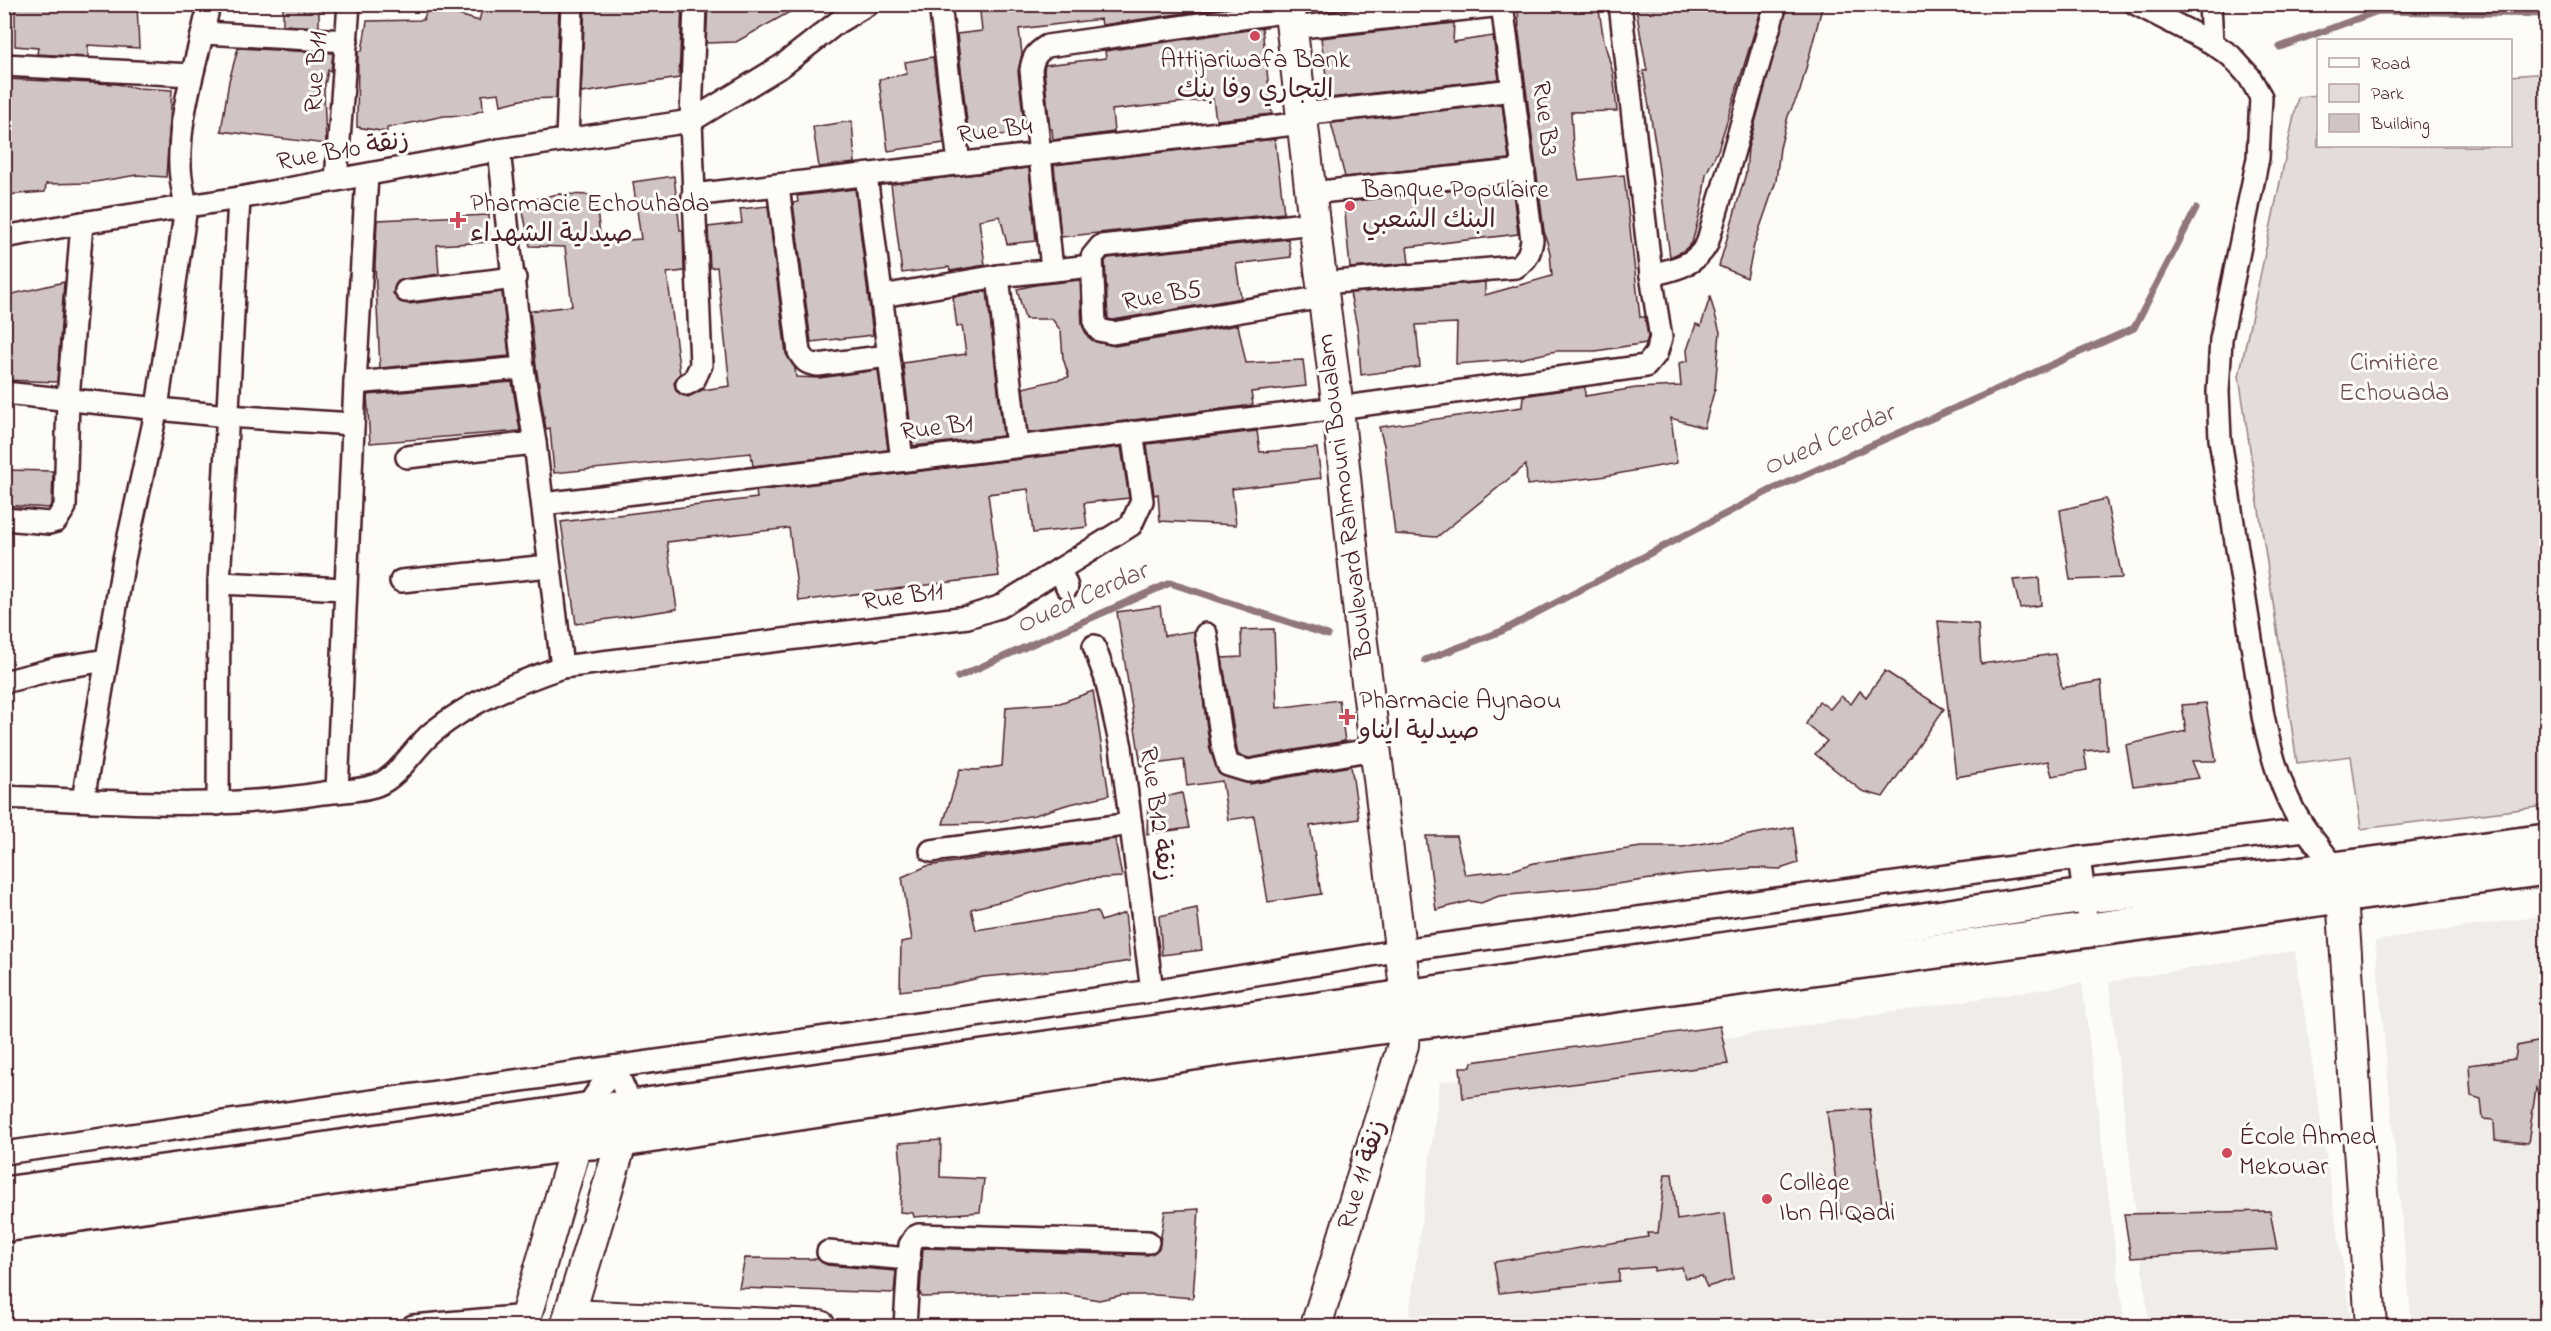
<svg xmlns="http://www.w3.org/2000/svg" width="2551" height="1331" font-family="'Indie Flower','Playpen Sans Arabic',sans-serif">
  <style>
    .built { fill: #f0ece8 }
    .green { fill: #e3dcda; stroke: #967e82; stroke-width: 1.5 }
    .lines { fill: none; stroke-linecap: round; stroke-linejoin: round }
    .stream { stroke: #91777b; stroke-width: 7 }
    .building { fill: #d0c5c4; stroke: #4a1f2b; stroke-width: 1.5 }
    .street-casing { stroke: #4a1f2b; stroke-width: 26 }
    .secondary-casing { stroke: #4a1f2b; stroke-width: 34 }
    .primary-casing { stroke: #4a1f2b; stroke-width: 38 }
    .street { stroke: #fdfcf7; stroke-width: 21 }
    .secondary { stroke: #fdfcf7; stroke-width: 30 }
    .primary { stroke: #fdfcf7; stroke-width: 33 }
    .poi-dot { fill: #d1495b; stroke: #fdfcf7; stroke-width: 2 }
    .labels { text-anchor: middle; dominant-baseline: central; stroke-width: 6; stroke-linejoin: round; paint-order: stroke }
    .poi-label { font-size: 26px; fill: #4a1f2b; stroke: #fdfcf7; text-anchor: start }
    .street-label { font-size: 26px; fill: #4a1f2b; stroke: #fdfcf7 }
    .park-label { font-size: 26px; fill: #704e57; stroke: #fdfcf7 }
    .water-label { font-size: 27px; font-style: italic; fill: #73525a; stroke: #fdfcf7 }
  </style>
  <rect width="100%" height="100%" fill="#fdfcf7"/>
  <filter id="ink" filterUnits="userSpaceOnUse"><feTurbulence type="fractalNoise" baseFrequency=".0167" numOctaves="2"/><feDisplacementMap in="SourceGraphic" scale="12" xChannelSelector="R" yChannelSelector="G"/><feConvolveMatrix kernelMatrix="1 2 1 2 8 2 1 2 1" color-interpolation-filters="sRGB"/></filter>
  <g filter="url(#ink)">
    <g class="built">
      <polygon points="2546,915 2546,1326 2412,1326 2375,941"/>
      <polygon points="2295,951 2352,1325 2149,1324 2109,982"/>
      <polygon points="2082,983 2124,1321 1409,1316 1440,1082"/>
    </g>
    <polygon class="green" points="2546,73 2546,806 2361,829 2351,756 2297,763 2239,376 2298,97 2318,95 2318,146 2510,146 2511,76"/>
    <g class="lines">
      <g class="stream">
        <polyline points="2280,47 2378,11 2546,14"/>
        <polyline points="1425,660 1502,631 1769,491 2134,328 2196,209"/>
        <polyline points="958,677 1170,583 1328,635"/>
      </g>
    </g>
    <g class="building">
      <polygon points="15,4 137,4 139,48 88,45 88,57 37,54 38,48 15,46"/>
      <polygon points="283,4 319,4 319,27 283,25"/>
      <polygon points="585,4 682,4 679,78 581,93"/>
      <polygon points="708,4 804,4 736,42 706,43"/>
      <polygon points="1016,4 1246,4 1102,25 1101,19 1019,29 1022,54 1018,71 1025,132 969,139 957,34 982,31 980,12 1016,8"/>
      <polygon points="1326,4 1389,4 1329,11"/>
      <polygon points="1518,4 1598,4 1604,41 1613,73 1617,111 1571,112 1573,147 1579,180 1624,175 1640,317 1645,317 1648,337 1646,343 1596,351 1556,351 1520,359 1456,364 1457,323 1416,325 1420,367 1361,375 1358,332 1350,293 1485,282 1485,295 1552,276 1550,253 1544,231 1519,33"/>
      <polygon points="1635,4 1763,4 1718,150 1706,174 1701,209 1692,243 1683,251 1670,257 1656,148 1643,71 1647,71"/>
      <polygon points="1788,4 1823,4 1800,91 1788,116 1780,148 1776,181 1754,245 1747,278 1719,266 1746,173 1748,148"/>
      <polygon points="532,5 559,5 556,98 525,99 501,105 499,93 482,95 483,110 469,115 444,116 387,128 387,132 357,127 358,51 362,51 367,21 423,20 429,6 479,21 482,9"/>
      <polygon points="1454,23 1453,42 1493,36 1499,79 1329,98 1321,38"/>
      <polygon points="1262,28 1272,114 1216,120 1213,99 1112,110 1114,132 1053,140 1052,129 1050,129 1044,70 1045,65 1106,58 1105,51"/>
      <polygon points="238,48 333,53 331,71 328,70 324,90 326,144 221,131 229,81"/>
      <polygon points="933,57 944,143 888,151 879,79 907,74 905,62"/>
      <polygon points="4,79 117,84 137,88 172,90 166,177 137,175 89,183 46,184 45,192 4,195"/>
      <polygon points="1502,104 1509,159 1345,177 1331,123"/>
      <polygon points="852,121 855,163 819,167 813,127"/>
      <polygon points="1275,139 1284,213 1061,237 1054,165"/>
      <polygon points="1029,168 1036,241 1007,244 1000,216 979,220 985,265 950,271 949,267 902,273 891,184"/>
      <polygon points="674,176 680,230 683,230 684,271 667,273 680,374 674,383 676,391 688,397 702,390 730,386 717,267 710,268 708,227 742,223 740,209 768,206 786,354 795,368 796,377 819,378 878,370 888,450 753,466 751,453 554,473 550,428 546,429 536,366 530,311 572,306 565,247 530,246 521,202 558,194 595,195 601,242 641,239 633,182"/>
      <polygon points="1512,184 1518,234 1407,247 1409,263 1350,268 1344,202"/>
      <polygon points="855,189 873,335 811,342 793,203 798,202 797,196"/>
      <polygon points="489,215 490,242 437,245 439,274 399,280 395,285 393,293 400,302 408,304 502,292 509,356 380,368 375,266 377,220"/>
      <polygon points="1288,239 1291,257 1236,264 1241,298 1113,320 1108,319 1105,261 1108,258"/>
      <polygon points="1080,280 1082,325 1088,337 1096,342 1115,346 1238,325 1246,363 1303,360 1306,386 1251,392 1253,405 1028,433 1023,388 1069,377 1063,358 1061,331 1052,319 1025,319 1017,289 1035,285"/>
      <polygon points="64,282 57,382 4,380 4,296"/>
      <polygon points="987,291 1003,436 913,446 903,363 966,354 962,326 957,327 953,297"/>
      <polygon points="1710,297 1720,332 1715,388 1704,428 1671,418 1677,463 1600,477 1527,485 1526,465 1437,537 1395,534 1384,445 1379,427 1522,407 1523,396 1585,387 1585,396 1636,388 1681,386 1679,363 1688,361 1687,350 1696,324 1701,326"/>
      <polygon points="512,382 520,431 370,443 367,395"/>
      <polygon points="1257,431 1260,452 1317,448 1321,478 1232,489 1236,525 1160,521 1158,494 1154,495 1147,444"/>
      <polygon points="1121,447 1129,498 1084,503 1087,527 1033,533 1028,489 988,494 999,576 799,601 789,528 667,542 677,609 576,624 561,522 757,498 756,491"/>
      <polygon points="4,470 53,471 52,503 49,508 4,505"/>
      <polygon points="2106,499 2122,578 2070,580 2060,510"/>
      <polygon points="2039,578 2041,605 2020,608 2013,580"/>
      <polygon points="1160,606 1164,636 1194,631 1210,750 1219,774 1250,784 1351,766 1359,819 1310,826 1321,894 1268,902 1254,816 1228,820 1222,781 1187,786 1184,760 1141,766 1117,612"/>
      <polygon points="1938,621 1978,624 1981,664 2055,654 2062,688 2101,681 2107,749 2084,751 2087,770 2052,776 2048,761 1956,777"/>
      <polygon points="1274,629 1277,708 1339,700 1345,741 1249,758 1238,755 1222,658 1242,657 1241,630"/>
      <polygon points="1885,671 1944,709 1883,797 1862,791 1815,754 1827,741 1806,724 1819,701 1830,709 1841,696 1851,704 1860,691 1866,697"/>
      <polygon points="1093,691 1109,795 1066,805 1035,815 988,823 943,824 960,769 977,770 1002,766 1006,707 1060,703"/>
      <polygon points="2206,703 2216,761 2192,761 2199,778 2133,786 2126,745 2186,731 2182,705"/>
      <polygon points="1182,793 1189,828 1147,834 1148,801"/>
      <polygon points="1793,827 1798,863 1780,869 1753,868 1685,874 1596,887 1499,896 1481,903 1470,901 1436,910 1426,836 1456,836 1465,875 1513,870 1534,863 1641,847 1683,847"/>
      <polygon points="1115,839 1122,877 1086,879 971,909 976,930 1097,911 1101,921 1125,913 1130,961 1092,967 983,977 949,985 900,991 901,942 912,940 902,877 927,866"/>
      <polygon points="1197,908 1202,950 1162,955 1159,916"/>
      <polygon points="1720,1026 1728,1064 1463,1098 1460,1067 1471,1067 1472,1062"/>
      <polygon points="2547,1040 2547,1109 2536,1088 2528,1143 2495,1140 2494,1120 2483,1119 2481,1099 2471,1096 2469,1065 2515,1059 2517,1046"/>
      <polygon points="1870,1109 1882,1205 1840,1214 1827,1111"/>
      <polygon points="941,1140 940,1177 984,1179 980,1212 914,1217 913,1213 900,1212 902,1177 899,1143"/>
      <polygon points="1665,1174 1672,1174 1677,1220 1725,1213 1733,1279 1707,1287 1702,1276 1685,1278 1682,1267 1654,1271 1654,1267 1619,1270 1619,1281 1499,1293 1494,1262 1648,1237 1647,1233 1658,1233"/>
      <polygon points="1199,1209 1193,1298 1156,1295 1122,1295 1099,1300 1065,1294 1030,1294 922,1297 920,1293 923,1248 1111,1254 1125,1256 1124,1254 1148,1255 1159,1248 1165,1211"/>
      <polygon points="2270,1211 2277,1249 2131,1258 2124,1214"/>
      <polygon points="745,1258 818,1259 827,1265 896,1271 894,1293 739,1288"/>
    </g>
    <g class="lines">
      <defs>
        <g id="street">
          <polyline points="940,4 959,164"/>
          <path d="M 2136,4 L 2212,43 L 2231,56 L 2249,76 L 2261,97 L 2258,158 L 2221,339 L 2218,392 L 2220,439 L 2263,716 C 2270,748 2278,780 2293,809 C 2304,831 2322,850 2337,870"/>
          <polyline points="2210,4 2212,43"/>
          <polyline points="1292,28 1502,5"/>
          <polyline points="204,33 347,41"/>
          <polyline points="4,65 191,75"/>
          <polyline points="1302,114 1513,90"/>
          <polyline points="567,140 572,4"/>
          <polyline points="499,150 523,368 535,443 562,667"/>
          <polyline points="866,175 902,460"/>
          <polyline points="336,180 349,4"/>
          <path d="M 778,186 L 799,352 C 804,361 807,364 818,365 L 888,356"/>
          <polyline points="1311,193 1524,170"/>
          <polyline points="693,195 1303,123"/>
          <polyline points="1314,223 1101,246 1092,257 1095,324 1099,330 1113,333 1323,297"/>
          <polyline points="4,237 82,223 239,198 499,150 691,121 783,65 838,22 868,4"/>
          <path d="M 1052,269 L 1031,70 C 1033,57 1036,53 1047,46 L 1290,11"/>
          <path d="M 1651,275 C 1674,269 1695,266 1707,244 L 1776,4"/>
          <polyline points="998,276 1017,446"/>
          <path d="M 1322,283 L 1516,267 C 1527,260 1530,253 1532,240 L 1502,4"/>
          <polyline points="406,291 515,278"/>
          <polyline points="882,296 998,276 1091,266"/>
          <polyline points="355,383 523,368"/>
          <polyline points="687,384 694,380 701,365 691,121 695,4"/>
          <polyline points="4,393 227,416 353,424"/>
          <polyline points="407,457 535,443"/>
          <polyline points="543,504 1338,408 1646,366 1656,354 1661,338 1651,275 1620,4"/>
          <polyline points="4,519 49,523 56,521 65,507 68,399 82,223"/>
          <polyline points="1060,569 1067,587"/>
          <polyline points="401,581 549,566"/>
          <polyline points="219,583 345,589"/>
          <polyline points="1206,634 1223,748 1228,765 1248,771 1375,749"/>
          <polyline points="1094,646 1106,679 1121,747 1152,991"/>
          <polyline points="4,682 58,668 106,660"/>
          <polyline points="337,791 355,383 367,175"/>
          <path d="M 4,797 C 111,801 217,811 323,793 C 340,791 361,791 377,785 C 400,776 414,747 433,732 C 471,701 516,683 562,667 L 968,617 L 999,607 L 1131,525 L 1142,501 L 1132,432"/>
          <path d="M 83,800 L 124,559 L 157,408 L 186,207 C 184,193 180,179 180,165 C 178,112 199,56 209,4"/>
          <polyline points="218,804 219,583 239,198"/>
          <polyline points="931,851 1131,824"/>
          <polyline points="2079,858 2086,908"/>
          <polyline points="614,1067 632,1106"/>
          <polyline points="585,1110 614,1067"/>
          <polyline points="4,1153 1152,991 1402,950 2079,858 2305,830"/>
          <polyline points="828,1252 909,1259"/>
          <polyline points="413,1326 526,1316"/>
          <polyline points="905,1326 910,1245 915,1237 919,1235 1148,1242"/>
        </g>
        <g id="secondary">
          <polyline points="1289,4 1314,223 1338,408 1361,634 1406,996 1403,1045 1316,1326"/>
          <polyline points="2338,872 2342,896 2371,1326"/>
          <polyline points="570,1315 820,1326"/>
          <polyline points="523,1326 583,1121"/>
          <polyline points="566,1326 628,1120"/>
        </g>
        <g id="primary">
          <polyline points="4,1194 307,1152 585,1110 618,1109 1440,992 2084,896 2275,877 2546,841"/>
          <polyline points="4,1225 577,1143 622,1140 1232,1047 2546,868"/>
        </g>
      </defs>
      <use href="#street" class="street-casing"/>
      <use href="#secondary" class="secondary-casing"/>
      <use href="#primary" class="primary-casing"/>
      <use href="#street" class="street"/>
      <use href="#secondary" class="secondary"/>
      <use href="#primary" class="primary"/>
    </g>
  </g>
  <g class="poi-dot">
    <circle cx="1255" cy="36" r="6"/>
    <circle cx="1350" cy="206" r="6"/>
    <path d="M455 211h6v6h6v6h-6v6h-6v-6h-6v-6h6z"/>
    <path d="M1344 708h6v6h6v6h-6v6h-6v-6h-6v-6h6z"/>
    <circle cx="2227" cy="1153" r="6"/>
    <circle cx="1767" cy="1199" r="6"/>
  </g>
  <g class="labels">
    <g class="poi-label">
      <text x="1255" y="61" text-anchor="middle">Attijariwafa Bank<tspan x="1255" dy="30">التجاري وفا بنك</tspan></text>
      <text x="1362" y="191">Banque Populaire<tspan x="1362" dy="30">البنك الشعبي</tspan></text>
      <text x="470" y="205">Pharmacie Echouhada<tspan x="470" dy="30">صيدلية الشهداء</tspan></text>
      <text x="1359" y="702">Pharmacie Aynaou<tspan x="1359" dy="30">صيدلية ايناو</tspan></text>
      <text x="2239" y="1138">École Ahmed<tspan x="2239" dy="30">Mekouar</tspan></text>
      <text x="1779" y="1184">Collège<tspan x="1779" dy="30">Ibn Al Qadi</tspan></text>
    </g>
    <g class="street-label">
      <text transform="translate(317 72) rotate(-86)">Rue B11</text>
      <text transform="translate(1544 119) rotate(83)">Rue B3</text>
      <text transform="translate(995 132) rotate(-7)">Rue B4</text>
      <text transform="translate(343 152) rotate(-10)">Rue B10 زنقة</text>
      <text transform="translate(1162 297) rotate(-10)">Rue B5</text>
      <text transform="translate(937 429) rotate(-7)">Rue B1</text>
      <text transform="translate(1346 496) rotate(-97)">Boulevard Rahmouni Boualam</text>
      <text transform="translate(903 598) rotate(-8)">Rue B11</text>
      <text transform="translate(1156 814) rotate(82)">Rue B12 زنقة</text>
      <text transform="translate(1363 1175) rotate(-73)">Rue 11 زنقة</text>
    </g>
    <g class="park-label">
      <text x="2394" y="364">Cimitière<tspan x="2394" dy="30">Echouada</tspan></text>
    </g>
    <g class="water-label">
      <text transform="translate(1829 441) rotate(-24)">Oued Cerdar</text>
      <text transform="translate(1082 599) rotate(-24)">Oued Cerdar</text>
    </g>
  </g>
  <rect width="2551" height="1331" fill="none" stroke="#fdfcf7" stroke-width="24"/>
  <rect x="12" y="12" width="2527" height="1307" fill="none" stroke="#4a1f2b" stroke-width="2" filter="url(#ink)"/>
  <rect x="2317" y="39" width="195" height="108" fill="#fdfcf7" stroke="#b5a4a5" stroke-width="1.5"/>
  <rect x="2329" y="58" width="30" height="9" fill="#fdfcf7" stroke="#b5a4a5" stroke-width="1.5"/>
  <text x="2371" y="69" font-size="18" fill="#4a1f2b">Road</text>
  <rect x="2329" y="84" width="30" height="18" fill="#e3dcda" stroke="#b5a4a5" stroke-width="1.5"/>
  <text x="2371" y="99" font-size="18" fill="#4a1f2b">Park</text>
  <rect x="2329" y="114" width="30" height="18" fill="#d0c5c4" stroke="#b5a4a5" stroke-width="1.5"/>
  <text x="2371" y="129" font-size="18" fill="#4a1f2b">Building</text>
</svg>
